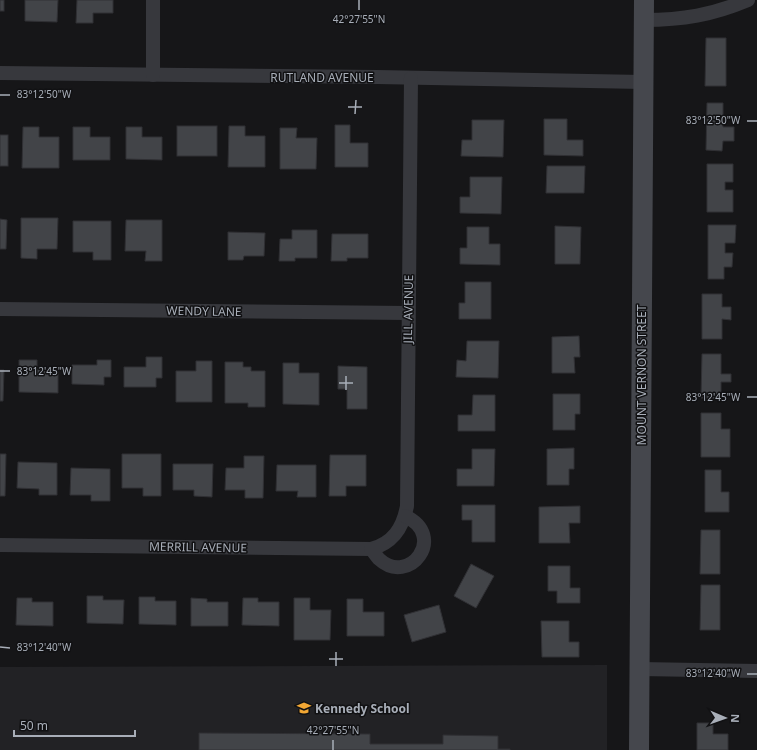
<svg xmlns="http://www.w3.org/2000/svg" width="757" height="750" font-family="'Noto Sans',sans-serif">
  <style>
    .built { fill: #222225 }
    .building { fill: #424448; stroke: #303034 }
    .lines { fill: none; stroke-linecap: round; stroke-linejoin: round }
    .street { stroke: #37383d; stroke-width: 14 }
    .secondary { stroke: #45474d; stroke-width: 20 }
    .ticks { fill: none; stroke: #a8aeb8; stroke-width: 1.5 }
    .labels { text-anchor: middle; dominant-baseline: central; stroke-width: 3; stroke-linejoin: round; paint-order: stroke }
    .street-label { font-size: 12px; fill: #a8aeb8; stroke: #111113 }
    .poi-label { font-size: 12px; font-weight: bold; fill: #a8aeb8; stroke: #111113; text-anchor: start }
    .ticks-label { font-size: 10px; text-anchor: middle; fill: #a8aeb8; stroke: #111113; stroke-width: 3; stroke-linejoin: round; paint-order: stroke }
  </style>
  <rect width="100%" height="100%" fill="#161618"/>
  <polygon class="built" points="607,665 607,750 0,750 0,667"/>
  <g class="building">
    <rect x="0" y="0" width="4" height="11"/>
    <polygon points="25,0 58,0 57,22 25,21"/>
    <polygon points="77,0 113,0 113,13 93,13 93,23 76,23"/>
    <polygon points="706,38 726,38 726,86 705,86"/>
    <polygon points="707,103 723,103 723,127 734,127 734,141 723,141 722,151 706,150"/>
    <polygon points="544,119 567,119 567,140 583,140 583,156 544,155"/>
    <polygon points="472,120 504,120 503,157 461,156 462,140 472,140"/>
    <polygon points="335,125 350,125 350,143 368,143 368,167 335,167"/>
    <rect x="177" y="126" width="40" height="30"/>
    <polygon points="229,126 245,126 245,136 265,136 265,167 228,167"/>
    <polygon points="23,127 39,127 39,137 59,137 59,168 22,168"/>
    <polygon points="73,127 90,127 90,137 110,137 110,160 73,160"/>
    <polygon points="126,127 142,127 142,137 162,137 162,160 126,159"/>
    <polygon points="280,128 297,128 296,138 317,138 316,169 280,169"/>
    <rect x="0" y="135" width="8" height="31"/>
    <polygon points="707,164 733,164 733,182 725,182 725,190 733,190 733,212 707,212"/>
    <polygon points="547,166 585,166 584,193 546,193"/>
    <polygon points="470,177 502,177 501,214 460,213 460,197 470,197"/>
    <polygon points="21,218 58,218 57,249 37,249 37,259 21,258"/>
    <polygon points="0,219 7,220 6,249 0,249"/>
    <polygon points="126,220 162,220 162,261 145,261 146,251 125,251"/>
    <polygon points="73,221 111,221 111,260 93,260 93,252 73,252"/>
    <polygon points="708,225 736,225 735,243 725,243 725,253 733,253 732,267 724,267 724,279 708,279"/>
    <polygon points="555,226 581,227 580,264 555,264"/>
    <polygon points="467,227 489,227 489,244 500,244 500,265 460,264 460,248 467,248"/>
    <polygon points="292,230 317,230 317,258 295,258 295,261 279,261 280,239 292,239"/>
    <polygon points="228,232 265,233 264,256 244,256 243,260 228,260"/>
    <polygon points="332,234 368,234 368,258 347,258 347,261 331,261"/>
    <polygon points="465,282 491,282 491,319 459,319 459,303 465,303"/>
    <polygon points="702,294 722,294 722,307 731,307 731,320 722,319 722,339 702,339"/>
    <polygon points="579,336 580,357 574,357 575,373 552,373 552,337"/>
    <polygon points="467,341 499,341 498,378 456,377 457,360 466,361"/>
    <polygon points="702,354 721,354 721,374 731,374 731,382 721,382 721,399 701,398"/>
    <polygon points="146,357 162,357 162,378 156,378 156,387 124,387 124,367 146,367"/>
    <polygon points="19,360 37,360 37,369 58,370 58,393 19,392"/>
    <polygon points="97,360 111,360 111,377 104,377 104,385 72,384 72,365 97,365"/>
    <polygon points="196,361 212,361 212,402 176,402 176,371 196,371"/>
    <polygon points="225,362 243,362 243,367 251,367 251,371 265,371 265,407 248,407 248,403 225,403"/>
    <polygon points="283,363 299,363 299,373 319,373 319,405 283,404"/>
    <polygon points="338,366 367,367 367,409 347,409 347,389 338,389"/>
    <polygon points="0,370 4,370 3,401 0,401"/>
    <polygon points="553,394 580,394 580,414 575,414 575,430 553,430"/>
    <polygon points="473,395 495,395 495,431 458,431 458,415 472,415"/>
    <polygon points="701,413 721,413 721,429 730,429 730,457 701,457"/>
    <polygon points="574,448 574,469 569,469 569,485 547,485 547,449"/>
    <polygon points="472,449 495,449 494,486 457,486 457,469 472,469"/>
    <polygon points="0,454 6,454 5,496 0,496"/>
    <polygon points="122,454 161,454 161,496 143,496 143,488 122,488"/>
    <polygon points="330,455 366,455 366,486 346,486 346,496 329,496"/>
    <polygon points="244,456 264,456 263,498 245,498 245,490 225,490 226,468 244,468"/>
    <polygon points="18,462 57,463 57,495 39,495 39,489 17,488"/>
    <polygon points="173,464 213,464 212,497 194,496 194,490 173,490"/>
    <polygon points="277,465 316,465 316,497 297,497 298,491 276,491"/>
    <polygon points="71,468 110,469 110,501 91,501 91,495 70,495"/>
    <polygon points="705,470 721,470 721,492 729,492 729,512 705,512"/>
    <polygon points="462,505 495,505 495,542 472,542 472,520 462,520"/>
    <polygon points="580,506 580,523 569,523 570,543 539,543 539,507"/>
    <polygon points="701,530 720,530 720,574 700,574"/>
    <polygon points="471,564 494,576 476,608 454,596"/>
    <polygon points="548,566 570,566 570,588 580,588 580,603 557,603 557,591 548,591"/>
    <polygon points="701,585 720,585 720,630 700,630"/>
    <polygon points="87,596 103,596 103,600 124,600 123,624 87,623"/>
    <polygon points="139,597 155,597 155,601 176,601 176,625 139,624"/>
    <polygon points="17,598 32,598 32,602 53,602 53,626 16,625"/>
    <polygon points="191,598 207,599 207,602 228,602 228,626 191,626"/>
    <polygon points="243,598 258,598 258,602 279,602 279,626 242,625"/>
    <polygon points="294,598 310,598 310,610 331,610 330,640 294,640"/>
    <polygon points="347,599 363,599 363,612 384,612 384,636 347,636"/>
    <polygon points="439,605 446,632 412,642 404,615"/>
    <polygon points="541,621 569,621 569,642 579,642 579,657 542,657"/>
    <polygon points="697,723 713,723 713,734 728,734 728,750 697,750"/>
    <polygon points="199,733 370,734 370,744 443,744 443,735 498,736 498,749 510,749 510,750 199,750"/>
  </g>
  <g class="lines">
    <g class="street">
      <path d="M 644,20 C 683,20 712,15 748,0"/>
      <polyline points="0,73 377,77 643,82"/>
      <polyline points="153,75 153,0"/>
      <polyline points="0,309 408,313"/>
      <path d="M 0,545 L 371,549 C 393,543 403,528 407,506 L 411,78"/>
      <path d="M 371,549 C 374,552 376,556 379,559 C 409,587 448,536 405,516"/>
      <polyline points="640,669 757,671"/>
    </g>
    <polyline class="secondary" points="639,750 644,0"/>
  </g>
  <path class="ticks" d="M 359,10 L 359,0M 0,95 L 10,95M 348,107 L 362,107M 355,114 L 356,100M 747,121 L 757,121M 0,371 L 10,371M 339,383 L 353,383M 346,390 L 346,376M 747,397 L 757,397M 0,647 L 10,648M 329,659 L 343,659M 336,666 L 336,652M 747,674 L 757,674M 333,750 L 333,740"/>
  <defs>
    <symbol id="school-bare" viewBox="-9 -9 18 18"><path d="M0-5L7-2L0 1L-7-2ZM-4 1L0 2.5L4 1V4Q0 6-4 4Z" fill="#f2a734" stroke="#111113" stroke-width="2.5" paint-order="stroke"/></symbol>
  </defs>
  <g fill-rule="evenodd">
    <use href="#school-bare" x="294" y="698" width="20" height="20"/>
  </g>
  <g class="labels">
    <g class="street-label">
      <text x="322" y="77">RUTLAND AVENUE</text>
      <text transform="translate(408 309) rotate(-89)">JILL AVENUE</text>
      <text transform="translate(204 311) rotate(1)">WENDY LANE</text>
      <text transform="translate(641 375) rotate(-90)">MOUNT VERNON STREET</text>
      <text transform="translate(198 547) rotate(1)">MERRILL AVENUE</text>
    </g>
    <g class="poi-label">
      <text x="315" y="708">Kennedy School</text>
    </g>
  </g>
  <g class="ticks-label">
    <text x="359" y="23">42°27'55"N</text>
    <text x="44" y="98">83°12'50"W</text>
    <text x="713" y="124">83°12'50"W</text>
    <text x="44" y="375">83°12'45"W</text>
    <text x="713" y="401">83°12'45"W</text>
    <text x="44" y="651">83°12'40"W</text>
    <text x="713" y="677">83°12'40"W</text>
    <text x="333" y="734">42°27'55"N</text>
  </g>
  <g transform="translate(725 718) rotate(92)" stroke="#111113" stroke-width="3" paint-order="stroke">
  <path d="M0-3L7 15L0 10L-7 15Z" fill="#a8aeb8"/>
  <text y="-6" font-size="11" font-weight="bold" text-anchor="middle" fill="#a8aeb8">N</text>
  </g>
  <path d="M14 730v6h121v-6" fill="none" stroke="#a8aeb8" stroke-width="2"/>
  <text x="20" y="730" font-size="12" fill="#a8aeb8" stroke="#111113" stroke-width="3" paint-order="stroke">50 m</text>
</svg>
